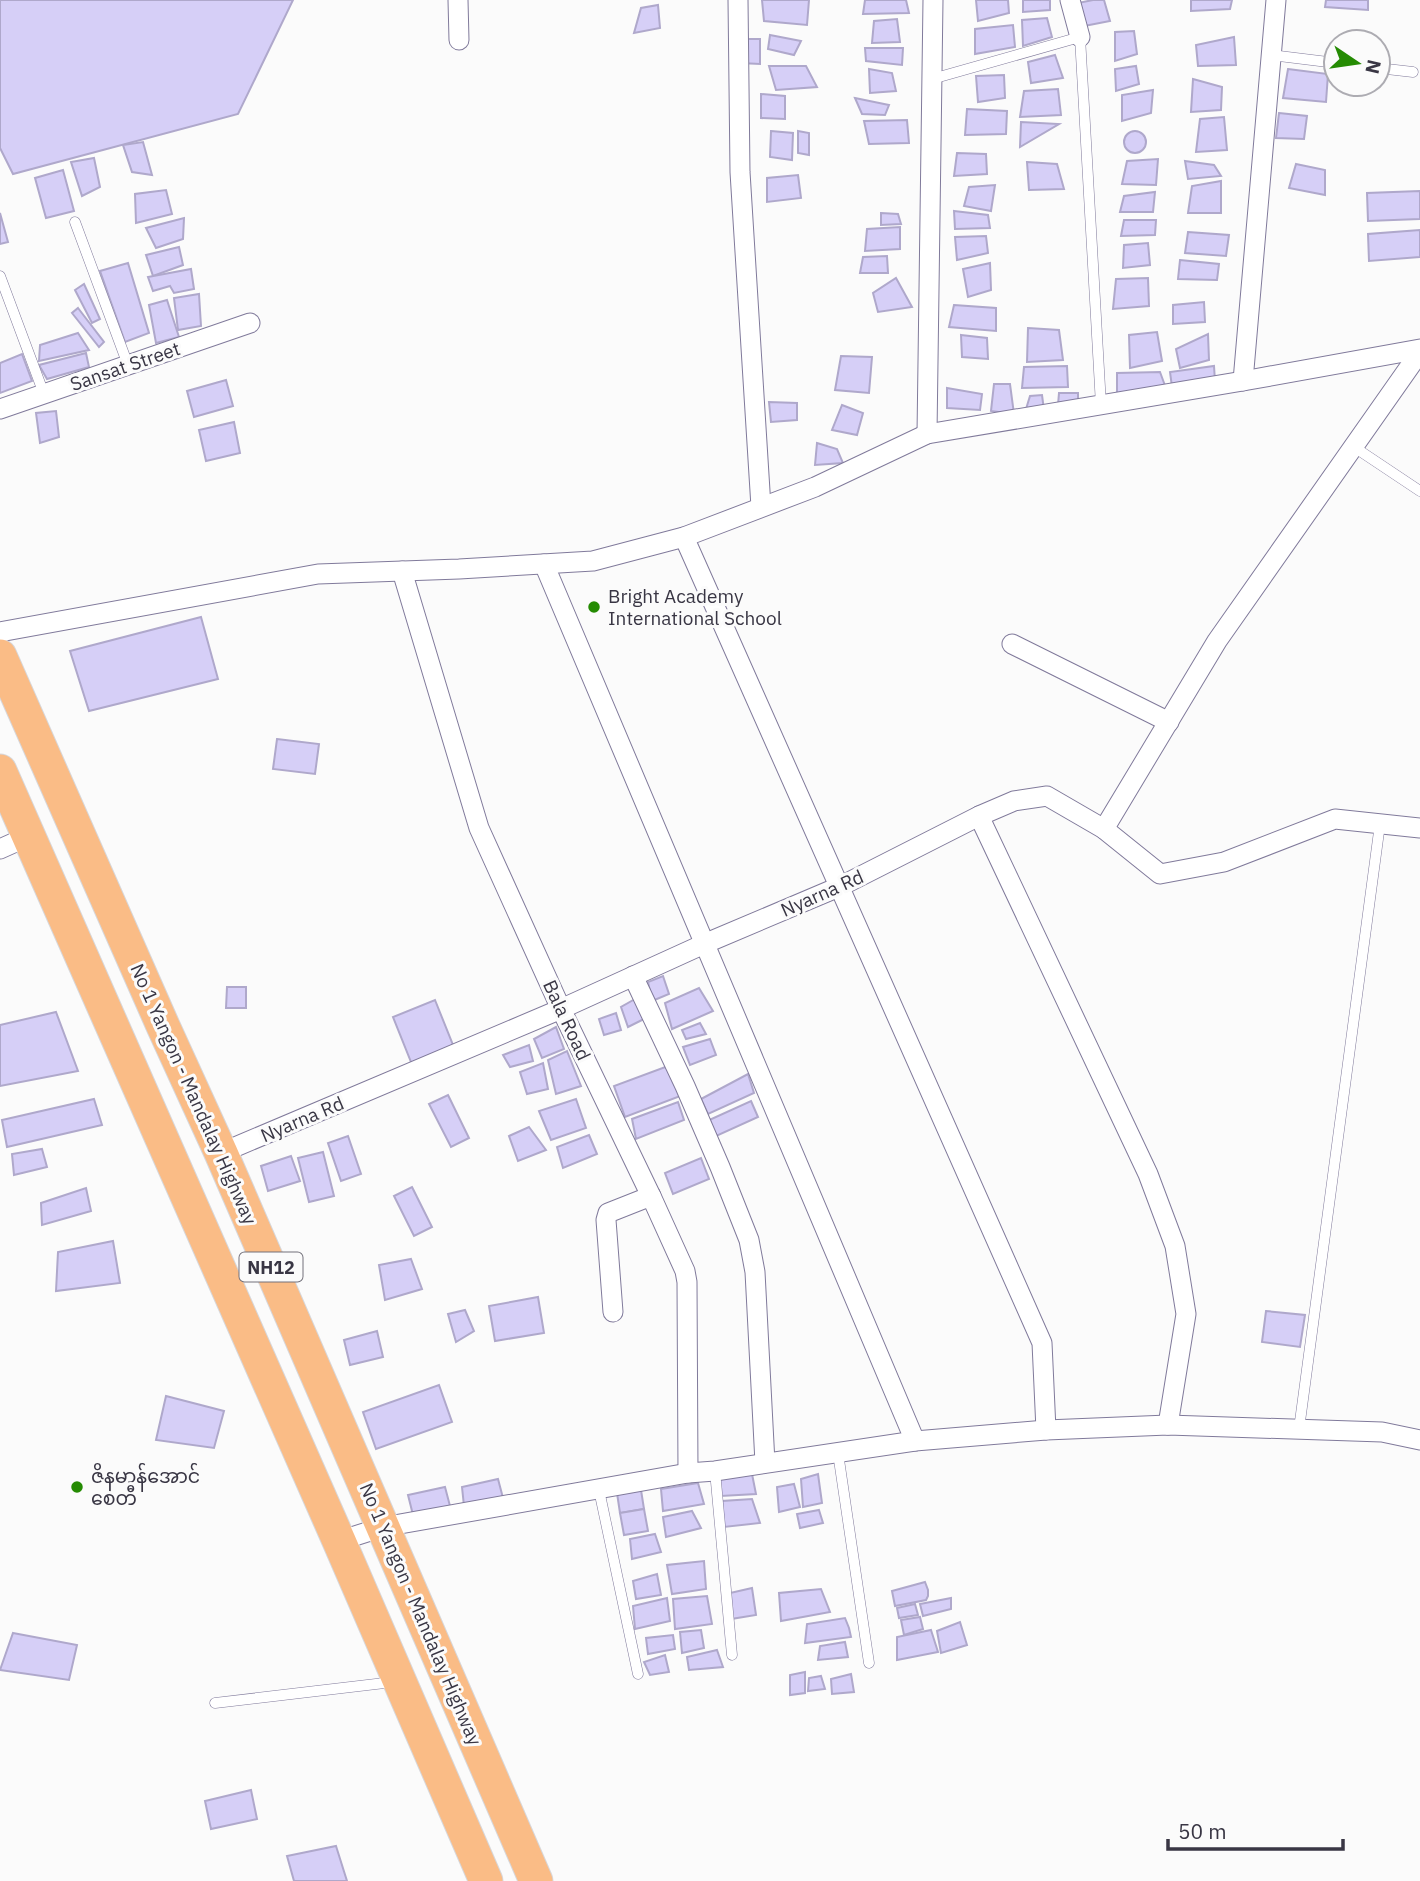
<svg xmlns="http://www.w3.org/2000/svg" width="1420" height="1881" font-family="'IBM Plex Sans','Noto Sans Myanmar',sans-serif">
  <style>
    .building { fill: #d6cff7; stroke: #afa8cb; stroke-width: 2 }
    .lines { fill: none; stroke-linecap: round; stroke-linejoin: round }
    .service-casing { stroke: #807a9b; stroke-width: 11 }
    .minor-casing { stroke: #807a9b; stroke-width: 21 }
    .trunk-casing { stroke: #d7d7da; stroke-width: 35 }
    .service { stroke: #fff; stroke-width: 10 }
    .minor { stroke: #fff; stroke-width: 19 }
    .trunk { stroke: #fabc86; stroke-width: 33 }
    .poi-dot { fill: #258b03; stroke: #fbfbfb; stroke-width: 2.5 }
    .labels { text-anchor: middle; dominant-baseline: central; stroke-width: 6; stroke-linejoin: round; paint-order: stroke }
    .shield { fill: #fbfbfb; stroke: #73717b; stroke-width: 2 }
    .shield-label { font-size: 18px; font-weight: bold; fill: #393644 }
    .street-label { font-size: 19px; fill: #393644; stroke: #fbfbfb }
    .poi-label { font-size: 19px; fill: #393644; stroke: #fbfbfb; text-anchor: start }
  </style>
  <rect width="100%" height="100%" fill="#fbfbfb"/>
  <g class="building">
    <polygon points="0,0 293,0 238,114 13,174 0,148"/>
    <polygon points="762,0 809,0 807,25 764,21"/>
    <polygon points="865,0 906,0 909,13 863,14"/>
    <polygon points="976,0 1008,0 1009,13 978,21"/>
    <polygon points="1023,0 1050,0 1050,10 1023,12"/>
    <polygon points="1093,0 1104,0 1110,21 1079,27 1078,3"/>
    <polygon points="1191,0 1232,0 1230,9 1191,11"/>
    <polygon points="1326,0 1368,0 1368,10 1325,7"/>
    <polygon points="658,5 660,28 634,33 641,8"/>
    <polygon points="1047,18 1052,37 1023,46 1022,20"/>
    <polygon points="897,19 900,42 872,43 874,21"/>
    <polygon points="1013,25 1015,47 975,54 975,29"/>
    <polygon points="1134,31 1137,54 1115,61 1115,32"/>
    <polygon points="770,35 801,41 794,55 768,49"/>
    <polygon points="1234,37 1236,65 1198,66 1196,45"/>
    <polygon points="746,39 760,39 760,64 740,63"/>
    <polygon points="865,48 903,48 902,65 866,61"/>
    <polygon points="1055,55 1063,78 1031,83 1028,62"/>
    <polygon points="769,66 806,66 817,87 776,90"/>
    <polygon points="1136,66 1139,84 1116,91 1115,69"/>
    <polygon points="869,69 892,73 896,91 870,93"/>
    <polygon points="1288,69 1328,74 1326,102 1283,98"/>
    <polygon points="1004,75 1005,98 978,102 976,76"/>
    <polygon points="1193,79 1222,87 1221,110 1191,112"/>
    <polygon points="1058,89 1061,115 1020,117 1024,91"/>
    <polygon points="1153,90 1151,113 1122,121 1122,95"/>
    <polygon points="761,94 785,96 785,119 761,118"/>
    <polygon points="855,98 889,105 885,115 862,114"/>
    <polygon points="967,109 1007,111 1006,134 965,135"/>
    <polygon points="1279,113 1307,116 1304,139 1276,138"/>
    <polygon points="1224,117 1227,150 1196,152 1200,119"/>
    <polygon points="907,120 909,143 869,144 864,121"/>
    <polygon points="1021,122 1059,124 1020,147"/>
    <polygon points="771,131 793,133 792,160 770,157"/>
    <polygon points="798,131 809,133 809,155 798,153"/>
    <circle cx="1135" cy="142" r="11"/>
    <polygon points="143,142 152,175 132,172 123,145"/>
    <polygon points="957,153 986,154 987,174 954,176"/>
    <polygon points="94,158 100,187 82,196 71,162"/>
    <polygon points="1158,159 1156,185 1122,184 1127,161"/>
    <polygon points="1185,161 1214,165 1221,176 1188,179"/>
    <polygon points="1027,162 1057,164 1064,189 1029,190"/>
    <polygon points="1296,164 1325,170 1325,195 1289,188"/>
    <polygon points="63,170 74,211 46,218 35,178"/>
    <polygon points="798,175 801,198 767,202 767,178"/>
    <polygon points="1221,181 1221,213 1188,213 1192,186"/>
    <polygon points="995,185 991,211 964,206 969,187"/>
    <polygon points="166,190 172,214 136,223 135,194"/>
    <polygon points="1420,191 1420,219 1368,221 1367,193"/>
    <polygon points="1155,192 1153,212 1120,212 1124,196"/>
    <polygon points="954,211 988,215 990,228 955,229"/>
    <polygon points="0,213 8,242 0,244"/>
    <polygon points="881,213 898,214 901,224 881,225"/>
    <polygon points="184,218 183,239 156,248 146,228"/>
    <polygon points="1124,220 1156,220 1155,235 1121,236"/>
    <polygon points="900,227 900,249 865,251 867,229"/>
    <polygon points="1420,230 1420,257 1369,261 1368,234"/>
    <polygon points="1188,232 1229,235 1226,256 1185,253"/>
    <polygon points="986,236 988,253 957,260 955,237"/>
    <polygon points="1148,243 1150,265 1123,268 1124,245"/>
    <polygon points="179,247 183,265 153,276 146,255"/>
    <polygon points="887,256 888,273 860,273 863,257"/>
    <polygon points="1180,260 1219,264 1217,280 1178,279"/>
    <polygon points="128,263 149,333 125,342 100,271"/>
    <polygon points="990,263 991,290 968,297 963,269"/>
    <polygon points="191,269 194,289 174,293 170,286 153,291 148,277"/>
    <polygon points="896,278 912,307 878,312 873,293"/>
    <polygon points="1148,278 1149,306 1113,309 1116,279"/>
    <polygon points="84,284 100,319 92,323 75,290"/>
    <polygon points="199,294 201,326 178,330 174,298"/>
    <polygon points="167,300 179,337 156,343 149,305"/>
    <polygon points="1204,302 1205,322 1173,324 1173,305"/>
    <polygon points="954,305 996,308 996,331 949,327"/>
    <polygon points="78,308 104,342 99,347 72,313"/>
    <polygon points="1028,328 1059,330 1063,360 1027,362"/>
    <polygon points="1157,332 1162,361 1130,368 1129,335"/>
    <polygon points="78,333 89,350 39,361 40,345"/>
    <polygon points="1208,334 1209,360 1180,368 1176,349"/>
    <polygon points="961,335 987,338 988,359 962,357"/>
    <polygon points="86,353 89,367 47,379 39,365"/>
    <polygon points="22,354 32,381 0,393 0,363"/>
    <polygon points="841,356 872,357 869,393 835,390"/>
    <polygon points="1067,366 1068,387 1022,388 1024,367"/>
    <polygon points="1214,366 1215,381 1172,387 1170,372"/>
    <polygon points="1160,372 1167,391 1117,395 1117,373"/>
    <polygon points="226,380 233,406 194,417 187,391"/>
    <polygon points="994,384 1010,384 1014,414 991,411"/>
    <polygon points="947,388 982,394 980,410 947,408"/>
    <polygon points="1059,393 1078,393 1078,404 1058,405"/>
    <polygon points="1042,395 1044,410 1026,409 1030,396"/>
    <polygon points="769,402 797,403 797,420 771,422"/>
    <polygon points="842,405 863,413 857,435 832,430"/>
    <polygon points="56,411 59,437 40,443 36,413"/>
    <polygon points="234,422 240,453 206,461 199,430"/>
    <polygon points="817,443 837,449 843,463 815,465"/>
    <polygon points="201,617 218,679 89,711 70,651"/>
    <polygon points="277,739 319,744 315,774 273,769"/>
    <polygon points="663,976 669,994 652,1001 648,982"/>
    <polygon points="227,987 246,987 246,1008 226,1008"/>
    <polygon points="699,988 713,1011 672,1029 665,1003"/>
    <polygon points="635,999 646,1018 628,1027 621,1007"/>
    <polygon points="435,1000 455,1050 413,1067 393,1017"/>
    <polygon points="56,1012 78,1071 0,1086 0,1025"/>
    <polygon points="616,1013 621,1030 604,1035 599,1019"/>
    <polygon points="700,1023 706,1034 686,1039 682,1030"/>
    <polygon points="556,1027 564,1049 542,1058 534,1039"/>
    <polygon points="710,1039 716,1055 690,1065 683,1047"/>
    <polygon points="529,1045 533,1061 510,1067 503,1055"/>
    <polygon points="567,1051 581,1086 556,1094 548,1060"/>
    <polygon points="543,1063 548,1089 527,1094 520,1072"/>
    <polygon points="668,1066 683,1095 625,1117 614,1086"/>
    <polygon points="748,1074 754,1093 708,1114 701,1099"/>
    <polygon points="448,1095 469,1138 451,1147 429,1104"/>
    <polygon points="94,1099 102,1125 7,1147 2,1120"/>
    <polygon points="576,1099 586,1128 551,1140 539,1111"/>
    <polygon points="751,1101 758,1117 714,1137 707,1121"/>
    <polygon points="678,1102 684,1120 636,1139 632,1119"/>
    <polygon points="529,1127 546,1150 518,1161 509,1136"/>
    <polygon points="589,1135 597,1154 563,1168 557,1147"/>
    <polygon points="348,1136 361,1174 341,1181 328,1143"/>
    <polygon points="42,1149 47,1167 14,1175 12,1154"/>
    <polygon points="323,1152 334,1196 309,1202 298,1158"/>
    <polygon points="291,1156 300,1181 268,1191 261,1166"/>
    <polygon points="701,1158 709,1179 673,1194 665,1173"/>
    <polygon points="412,1187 432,1227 414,1236 394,1196"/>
    <polygon points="86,1188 91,1211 42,1225 41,1203"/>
    <polygon points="113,1241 120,1283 56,1291 58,1252"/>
    <polygon points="411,1259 422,1289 385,1300 379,1265"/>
    <polygon points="538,1297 544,1333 495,1341 489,1306"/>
    <polygon points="465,1310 474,1331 456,1342 448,1314"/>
    <polygon points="1266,1311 1305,1315 1300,1347 1262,1342"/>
    <polygon points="377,1331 383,1357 350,1365 344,1340"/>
    <polygon points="439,1385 452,1422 376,1449 363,1412"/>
    <polygon points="166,1396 224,1411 214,1448 156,1440"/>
    <polygon points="752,1474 756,1494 721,1496 719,1477"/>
    <polygon points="818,1474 822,1503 803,1507 801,1479"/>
    <polygon points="498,1479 503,1498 464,1506 462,1487"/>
    <polygon points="698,1483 704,1504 663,1511 661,1489"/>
    <polygon points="794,1484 800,1507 779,1512 777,1487"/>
    <polygon points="445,1487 450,1506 413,1515 408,1495"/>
    <polygon points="641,1490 644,1509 620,1513 617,1493"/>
    <polygon points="752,1499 760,1523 724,1527 722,1501"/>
    <polygon points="644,1509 648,1531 624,1535 620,1513"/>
    <polygon points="819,1510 823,1523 800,1528 797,1514"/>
    <polygon points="692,1511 701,1528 666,1537 663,1517"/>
    <polygon points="655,1534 661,1552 632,1559 630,1539"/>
    <polygon points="704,1561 706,1589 672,1594 667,1565"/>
    <polygon points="657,1574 661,1595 636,1599 633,1581"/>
    <polygon points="925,1582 928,1590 928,1596 926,1600 895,1606 892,1591"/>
    <polygon points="752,1588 756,1615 731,1619 730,1593"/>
    <polygon points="821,1589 830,1612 781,1621 779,1593"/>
    <polygon points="707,1596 712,1624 675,1629 673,1599"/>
    <polygon points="667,1598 670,1621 635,1629 633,1606"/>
    <polygon points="951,1598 951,1609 923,1616 920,1604"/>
    <polygon points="915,1604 918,1615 899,1618 897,1608"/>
    <polygon points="920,1617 923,1629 904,1635 901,1620"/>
    <polygon points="845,1618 849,1628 851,1637 805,1643 807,1624"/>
    <polygon points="960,1622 967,1645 941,1653 937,1631"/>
    <polygon points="701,1630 704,1648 682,1653 680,1632"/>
    <polygon points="931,1630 938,1652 897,1660 897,1637"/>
    <polygon points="13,1633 77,1645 69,1680 0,1670"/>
    <polygon points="673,1635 675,1649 648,1654 646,1638"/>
    <polygon points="845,1642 848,1657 818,1660 820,1646"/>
    <polygon points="717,1650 723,1667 689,1670 687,1657"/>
    <polygon points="665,1655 669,1672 650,1675 644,1662"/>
    <polygon points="805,1672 805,1693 790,1695 790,1675"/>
    <polygon points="851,1674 854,1692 832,1694 831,1679"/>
    <polygon points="821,1676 825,1689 808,1691 809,1678"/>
    <polygon points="251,1790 257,1819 211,1829 205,1801"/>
    <polygon points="336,1846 347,1881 294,1881 287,1856"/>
  </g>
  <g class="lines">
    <defs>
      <g id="service">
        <polyline points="1271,55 1336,63"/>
        <polyline points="1378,68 1413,72"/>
        <polyline points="932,79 1080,37 1101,405"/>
        <polyline points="75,222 128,365"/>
        <polyline points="0,276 44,394"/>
        <polyline points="1354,447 1420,491"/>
        <polyline points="1299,1429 1380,824"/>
        <polyline points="838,1453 869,1663"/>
        <polyline points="715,1471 732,1655"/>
        <polyline points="599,1490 638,1674"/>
        <polyline points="215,1703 393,1682"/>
      </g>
      <g id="minor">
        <polyline points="458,0 459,40"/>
        <polyline points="738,0 740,172 761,507"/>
        <polyline points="1070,0 1080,37"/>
        <polyline points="1243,381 1276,0"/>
        <polyline points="0,409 250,323"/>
        <polyline points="927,434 933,0"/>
        <polyline points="684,537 1042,1343 1046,1430"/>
        <polyline points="544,564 915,1441"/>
        <polyline points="402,571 479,828 561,1009 651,1196 685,1271 687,1282 688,1473"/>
        <polyline points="0,632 318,574 459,569 593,561 684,537 815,487 927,434 1243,381 1420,349"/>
        <polyline points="1012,644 1169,722"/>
        <polyline points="979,816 1148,1174 1175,1246 1186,1314 1168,1425"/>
        <polyline points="1104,829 1217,641 1420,352"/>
        <polyline points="0,849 29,836"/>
        <polyline points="633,976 685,1086 720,1167 749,1240 755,1272 765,1463"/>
        <polyline points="221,1153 561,1009 704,944 841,886 979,816 1014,801 1047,796 1104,829 1160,874 1224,862 1335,819 1420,828"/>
        <polyline points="613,1312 606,1220 608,1213 651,1196"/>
        <polyline points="339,1541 383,1527 688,1473 715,1471 915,1441 1046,1430 1168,1425 1382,1432 1420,1440"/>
      </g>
      <g id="trunk">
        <polyline points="0,656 163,1026 221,1153 536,1881"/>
        <polyline points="0,771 339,1541 486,1881"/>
      </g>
    </defs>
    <use href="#service" class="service-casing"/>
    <use href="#minor" class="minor-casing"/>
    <use href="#trunk" class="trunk-casing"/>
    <use href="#service" class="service"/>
    <use href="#minor" class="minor"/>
    <use href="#trunk" class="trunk"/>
  </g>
  <g class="poi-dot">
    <circle cx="594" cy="607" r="7"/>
    <circle cx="77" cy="1487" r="7"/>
  </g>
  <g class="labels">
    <rect class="shield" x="239.5" y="1252.5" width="63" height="29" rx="5"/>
    <g class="shield-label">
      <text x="271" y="1267">NH12</text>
    </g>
    <g class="street-label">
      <text transform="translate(125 366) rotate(-19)">Sansat Street</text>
      <text transform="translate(822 893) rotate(-24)">Nyarna Rd</text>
      <text transform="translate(567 1020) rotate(65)">Bala Road</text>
      <text transform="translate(194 1094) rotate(66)">No 1 Yangon - Mandalay Highway</text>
      <text transform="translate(302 1119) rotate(-23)">Nyarna Rd</text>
      <text transform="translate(421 1614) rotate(67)">No 1 Yangon - Mandalay Highway</text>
    </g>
    <g class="poi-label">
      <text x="608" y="596">Bright Academy<tspan x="608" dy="22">International School</tspan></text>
      <text x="91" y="1476">ဇိနမာန်အောင်<tspan x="91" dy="22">စေတီ</tspan></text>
    </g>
  </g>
  <g transform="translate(1357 63) rotate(103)"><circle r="33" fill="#fbfbfb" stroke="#adacb2" stroke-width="2"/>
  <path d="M0-5L12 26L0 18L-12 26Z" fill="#258b03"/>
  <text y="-10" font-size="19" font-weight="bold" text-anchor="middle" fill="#393644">N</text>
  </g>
  <path d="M1168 1839v10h175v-10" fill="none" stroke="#393644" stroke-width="3.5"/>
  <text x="1178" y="1839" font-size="21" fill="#393644" stroke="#fbfbfb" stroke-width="5" paint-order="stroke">50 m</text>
</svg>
